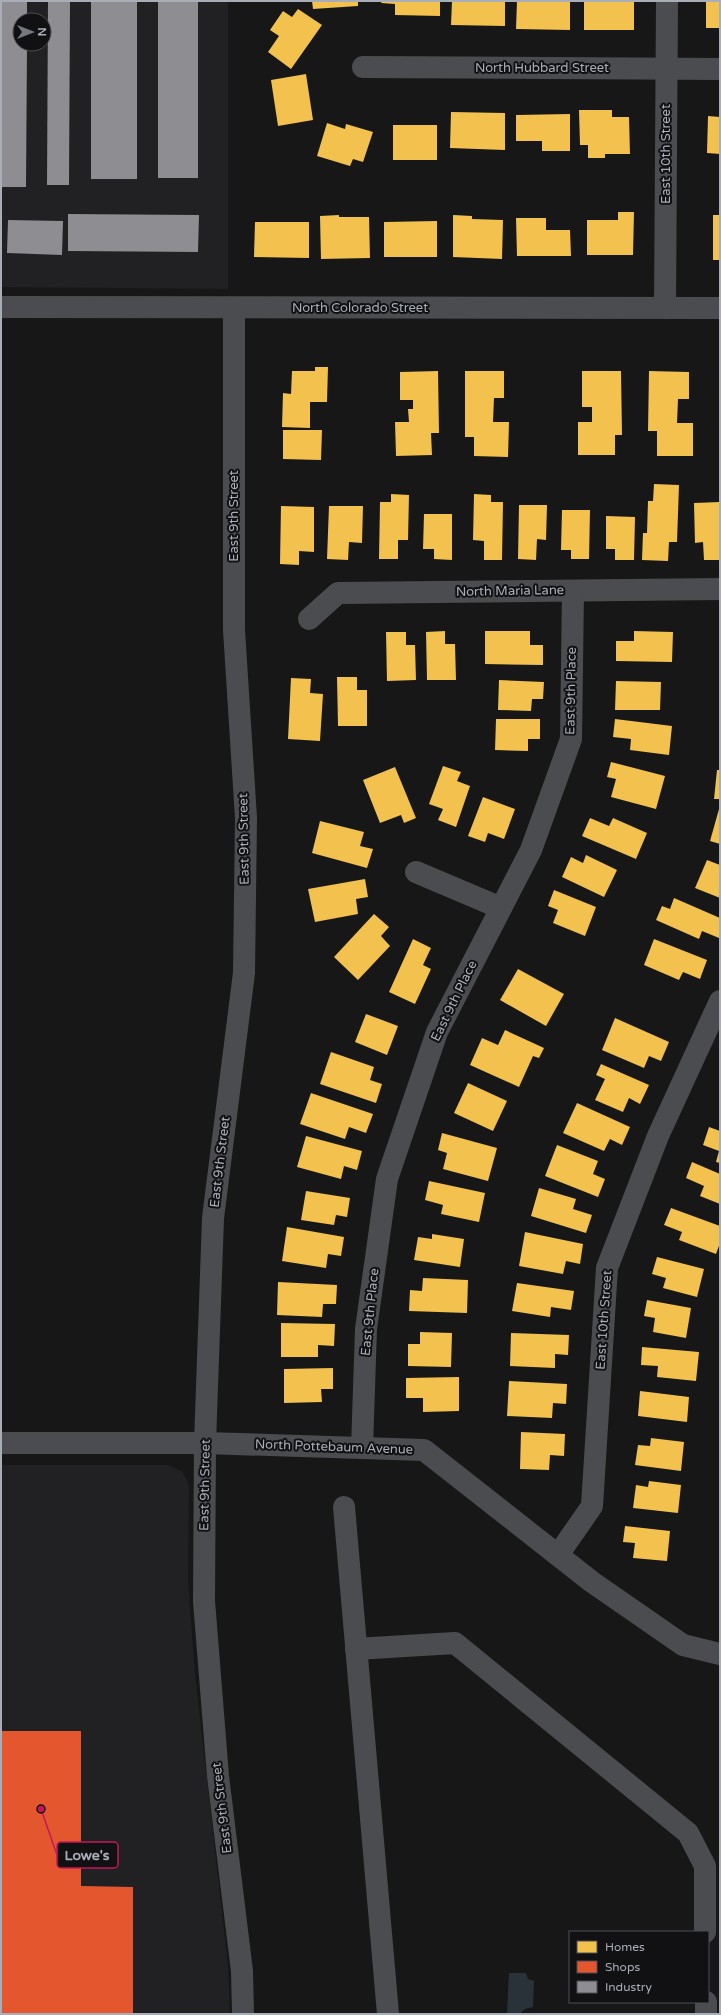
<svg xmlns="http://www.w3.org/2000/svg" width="721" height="2015" font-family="'Varela Round',sans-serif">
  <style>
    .built { fill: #212123; fill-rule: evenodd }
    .water { fill: #2a3239 }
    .homes { fill: #f2c14e }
    .shops { fill: #e4572e }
    .industry { fill: #8d8d92 }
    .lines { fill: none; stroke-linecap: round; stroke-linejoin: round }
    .minor { stroke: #4b4c50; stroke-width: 22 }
    .tertiary { stroke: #4b4c50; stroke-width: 22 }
    .labels { text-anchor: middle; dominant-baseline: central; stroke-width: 4; stroke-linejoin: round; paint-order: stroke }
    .street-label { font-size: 13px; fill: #a8adb8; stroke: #111113 }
    .leader { fill: none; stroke: #c2185b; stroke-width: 1.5 }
    .callout-dot { fill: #c2185b; stroke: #111113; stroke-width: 1.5 }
    .callout { fill: #111113; stroke: #c2185b; stroke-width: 1.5 }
    .callout-label { font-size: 14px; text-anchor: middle; font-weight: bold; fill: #a8adb8 }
  </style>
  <rect width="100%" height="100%" fill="#171717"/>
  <g class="built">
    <path d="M 1,1 L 228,1 L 228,289 L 1,287 ZM 20,20 L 44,20 L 44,44 L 20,44 Z"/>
    <polygon points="1,1465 168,1465 182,1471 189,1485 188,1581 195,1674 228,1965 230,2014 1,2014"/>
  </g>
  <polygon class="water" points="509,1973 526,1973 528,1979 534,1981 533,2007 525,2009 519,2014 507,2014"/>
  <g class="homes">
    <polygon points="312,1 358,1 358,6 313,9"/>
    <polygon points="382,1 440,1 440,16 395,15 395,4 381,3"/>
    <polygon points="452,1 505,1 505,26 451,25"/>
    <polygon points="517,1 570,1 570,30 516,29"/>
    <rect x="584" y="1" width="50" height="29"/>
    <rect x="706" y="1" width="14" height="27"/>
    <polygon points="298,9 322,25 291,69 268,52 279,36 270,30 283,11 292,17"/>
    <polygon points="306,74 313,120 278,126 271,80"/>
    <polygon points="579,110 612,110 612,117 629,117 630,154 605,154 605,158 588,158 588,145 580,145"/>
    <polygon points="451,112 505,113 505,150 450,148"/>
    <polygon points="570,114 570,151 542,151 542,141 516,141 516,115"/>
    <polygon points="708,116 720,117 720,154 707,153"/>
    <polygon points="327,123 345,129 346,124 373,132 363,162 353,159 350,166 317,156"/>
    <rect x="393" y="125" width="44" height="35"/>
    <polygon points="618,212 634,212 633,255 587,255 587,220 618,220"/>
    <polygon points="339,215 339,217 369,217 370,258 321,259 320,216"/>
    <polygon points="453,215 472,216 472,219 503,220 502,259 453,257"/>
    <rect x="713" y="215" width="7" height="45"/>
    <polygon points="516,218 546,218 546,230 570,230 571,256 517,256"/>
    <polygon points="437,221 437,257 384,257 384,222"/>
    <polygon points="255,222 309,222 309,258 254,257"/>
    <polygon points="315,367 328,367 327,402 310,402 310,428 282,427 283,393 291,394 292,371 315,371"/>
    <polygon points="438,371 439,433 431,433 432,455 396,456 395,422 409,422 408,409 413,409 413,400 400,400 400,372"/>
    <polygon points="465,371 504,371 504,398 494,398 493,422 509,422 508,457 474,456 474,437 465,437"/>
    <polygon points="582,371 621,371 622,435 615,435 615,455 578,455 578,422 592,422 592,407 582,407"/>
    <polygon points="649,371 689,372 689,399 678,399 677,423 693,423 693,456 657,456 657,431 648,431"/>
    <polygon points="283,430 322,430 321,460 283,459"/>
    <polygon points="654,484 679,485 677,542 669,542 668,561 642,560 643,533 647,533 648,501 653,501"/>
    <polygon points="391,494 409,495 408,540 398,540 398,559 379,559 380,502 391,502"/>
    <polygon points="474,494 491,495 491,502 503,502 502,560 484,560 484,541 473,540"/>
    <polygon points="720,502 720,560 704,560 703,542 695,543 694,503"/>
    <polygon points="519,505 547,505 546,540 537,539 536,560 518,559"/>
    <polygon points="281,506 314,507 314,552 299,551 299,565 280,564"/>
    <polygon points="329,506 363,506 362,543 349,542 348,560 327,559"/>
    <polygon points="562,510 590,510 589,559 571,559 571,550 561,550"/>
    <polygon points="424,514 452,514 452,560 434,559 434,549 423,549"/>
    <polygon points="606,516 635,517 634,560 615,560 615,549 606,549"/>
    <polygon points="445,631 445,644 455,644 456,680 427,680 426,632"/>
    <polygon points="485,631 530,631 530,645 543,645 543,665 485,664"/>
    <polygon points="634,631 673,632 672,662 616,661 616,641 634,641"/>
    <polygon points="386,632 406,632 406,645 415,645 416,680 387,681"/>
    <polygon points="337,677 357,677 357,690 367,690 367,726 338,726"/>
    <polygon points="291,678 311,679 310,693 323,694 320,741 288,739"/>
    <polygon points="499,680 544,682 543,699 532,699 531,711 498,710"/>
    <polygon points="616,681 661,682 660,710 615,710"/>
    <polygon points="496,719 540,719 540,739 528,739 528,751 495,750"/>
    <polygon points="615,719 672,726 669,755 630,750 631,739 613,737"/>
    <polygon points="611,762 665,776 656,809 611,797 616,779 607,777"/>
    <polygon points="443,766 461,772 457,781 470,786 456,827 438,820 443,809 429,804"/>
    <polygon points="395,767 416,818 404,823 401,815 380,823 363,780"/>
    <polygon points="717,770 720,770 720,799 714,799"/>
    <polygon points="483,797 515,809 504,839 488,833 485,842 468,836"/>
    <polygon points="719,809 720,809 720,844 710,841"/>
    <polygon points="590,818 609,826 613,818 647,833 636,859 582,836"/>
    <polygon points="320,821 364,832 360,846 373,849 367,868 312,853"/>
    <polygon points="586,855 617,870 604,897 562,877 571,857 583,863"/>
    <polygon points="707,860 720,865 720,898 695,888"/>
    <polygon points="365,879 368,897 356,899 358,914 315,922 308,889"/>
    <polygon points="554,890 596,907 585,936 553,923 558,910 548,906"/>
    <polygon points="674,898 720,918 719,938 702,931 699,939 656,920 662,906 670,909"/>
    <polygon points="374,914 389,927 381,936 390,946 358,980 334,957"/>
    <polygon points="413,939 431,948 423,965 431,969 415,1004 389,992"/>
    <polygon points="654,939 707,960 700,979 683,972 679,980 644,965"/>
    <polygon points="518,969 564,994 546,1026 500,1000"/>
    <polygon points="366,1014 398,1026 387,1055 355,1042"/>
    <polygon points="615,1018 669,1042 661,1061 649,1056 644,1068 602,1050"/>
    <polygon points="505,1030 544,1048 539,1058 533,1056 519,1087 470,1065 482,1038 498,1045"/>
    <polygon points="331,1052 374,1067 370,1080 382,1084 376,1103 320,1084"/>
    <polygon points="601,1064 649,1085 640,1104 629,1098 623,1112 595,1100 605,1079 596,1075"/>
    <polygon points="468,1083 507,1101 493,1131 454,1113"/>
    <polygon points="311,1093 373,1114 366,1133 349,1127 345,1139 300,1124"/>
    <polygon points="577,1103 630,1127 622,1145 610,1139 604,1151 563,1133"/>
    <polygon points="709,1127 720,1131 720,1163 716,1162 719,1151 703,1145"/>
    <polygon points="442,1133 497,1148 488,1181 443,1169 447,1153 438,1150"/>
    <polygon points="306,1136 362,1151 357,1170 344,1166 341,1179 297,1167"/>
    <polygon points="557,1145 598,1161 593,1174 605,1179 598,1197 545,1176"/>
    <polygon points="692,1162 720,1174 720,1204 700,1196 704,1186 686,1178"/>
    <polygon points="429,1181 485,1193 479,1222 441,1214 443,1205 425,1200"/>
    <polygon points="539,1188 576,1199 573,1209 592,1215 586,1233 531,1216"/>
    <polygon points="306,1191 350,1198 347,1217 336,1215 334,1225 301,1220"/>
    <polygon points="671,1208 720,1226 720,1243 716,1254 679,1240 682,1232 664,1225"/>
    <polygon points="287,1227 344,1237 341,1256 328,1254 326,1268 282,1261"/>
    <polygon points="525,1232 583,1244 580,1264 566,1261 563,1274 519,1266"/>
    <polygon points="432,1234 464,1239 460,1267 414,1260 418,1237 432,1239"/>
    <polygon points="657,1257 704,1269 697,1297 663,1288 666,1278 652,1274"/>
    <polygon points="423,1278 468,1280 467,1313 409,1311 410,1290 422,1291"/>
    <polygon points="278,1282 337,1285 336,1304 323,1304 322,1317 277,1315"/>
    <polygon points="517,1283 574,1291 571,1310 551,1307 550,1317 512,1311"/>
    <polygon points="647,1300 691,1308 686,1338 653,1332 655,1318 644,1316"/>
    <polygon points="281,1323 335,1324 334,1346 318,1345 318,1357 281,1357"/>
    <polygon points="420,1332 452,1333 451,1367 408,1366 408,1344 420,1344"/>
    <polygon points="511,1333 569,1335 568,1355 555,1354 555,1368 510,1366"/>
    <polygon points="642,1347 699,1352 696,1381 657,1377 658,1366 641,1365"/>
    <polygon points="333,1368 333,1389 321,1389 322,1402 284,1403 284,1369"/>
    <polygon points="459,1377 459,1411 423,1412 423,1398 406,1398 406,1378"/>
    <polygon points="509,1381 567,1384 566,1404 553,1403 552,1418 507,1416"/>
    <polygon points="640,1391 689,1397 687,1422 638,1416"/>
    <polygon points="521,1432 565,1434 564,1456 550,1455 549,1470 520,1469"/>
    <polygon points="651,1438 684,1442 681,1471 635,1465 638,1445 650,1446"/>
    <polygon points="649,1481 681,1485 678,1513 633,1508 636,1485 648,1487"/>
    <polygon points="625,1526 670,1531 667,1561 633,1558 635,1543 623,1542"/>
  </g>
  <polygon class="shops" points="1,1731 81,1731 81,1886 133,1887 133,2014 1,2014"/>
  <g class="industry">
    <polygon points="1,1 27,1 27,20 20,20 20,44 27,44 26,187 1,187"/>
    <polygon points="48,1 70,1 69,185 47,185"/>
    <rect x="91" y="1" width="46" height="178"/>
    <rect x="158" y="1" width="40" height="177"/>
    <polygon points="68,214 199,215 198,252 68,251"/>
    <polygon points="8,220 63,221 62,255 7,253"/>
  </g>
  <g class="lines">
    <g class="minor">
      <polyline points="363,67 720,69"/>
      <polyline points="665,308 667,1"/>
      <polyline points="234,309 234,630 246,818 244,973 213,1218 205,1443 204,1601 218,1776 242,1971 243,2014"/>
      <polyline points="309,619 338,593 720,589"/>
      <polyline points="416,872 501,908"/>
      <polyline points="1,1443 205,1443 424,1450 592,1582 683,1645 720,1654"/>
      <polyline points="362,1448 366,1329 387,1179 437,1032 531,850 571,739 573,591"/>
      <polyline points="344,1507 388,2014"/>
      <polyline points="558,1555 592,1506 607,1268 658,1136 720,1001"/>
      <polyline points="356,1649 455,1643 688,1833 705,1866 705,1932"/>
      <polyline points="706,2002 706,2014"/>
    </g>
    <polyline class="tertiary" points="1,307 720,308"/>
  </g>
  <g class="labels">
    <g class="street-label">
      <text x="542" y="68">North Hubbard Street</text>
      <text transform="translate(666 154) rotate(-90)">East 10th Street</text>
      <text x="360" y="308">North Colorado Street</text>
      <text transform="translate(234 516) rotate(-90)">East 9th Street</text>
      <text transform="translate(510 591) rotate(-1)">North Maria Lane</text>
      <text transform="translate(571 691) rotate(-89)">East 9th Place</text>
      <text transform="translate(244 839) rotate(-91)">East 9th Street</text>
      <text transform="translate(454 1001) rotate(-64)">East 9th Place</text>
      <text transform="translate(220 1162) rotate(-83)">East 9th Street</text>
      <text transform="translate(370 1312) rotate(-84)">East 9th Place</text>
      <text transform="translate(604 1320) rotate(-86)">East 10th Street</text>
      <text transform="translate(334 1447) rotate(2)">North Pottebaum Avenue</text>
      <text transform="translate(205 1485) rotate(-89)">East 9th Street</text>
      <text transform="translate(222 1808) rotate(-97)">East 9th Street</text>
    </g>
  </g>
  <path class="leader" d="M41 1809L57 1855"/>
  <circle class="callout-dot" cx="41" cy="1809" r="4"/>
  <rect class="callout" x="57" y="1842" width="61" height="26" rx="4"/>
  <g class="callout-label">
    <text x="87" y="1860">Lowe's</text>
  </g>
  <rect width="721" height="2015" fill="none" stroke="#a8adb8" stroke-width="4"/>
  <rect x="569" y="1931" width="140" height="72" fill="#111113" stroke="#4d4f55"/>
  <rect x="577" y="1941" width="20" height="12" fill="#f2c14e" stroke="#4d4f55"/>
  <text x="605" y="1951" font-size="12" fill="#a8adb8">Homes</text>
  <rect x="577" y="1961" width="20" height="12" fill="#e4572e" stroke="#4d4f55"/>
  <text x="605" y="1971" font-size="12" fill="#a8adb8">Shops</text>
  <rect x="577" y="1981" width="20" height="12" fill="#8d8d92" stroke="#4d4f55"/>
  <text x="605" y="1991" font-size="12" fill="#a8adb8">Industry</text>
  <g transform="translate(32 32) rotate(90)"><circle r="19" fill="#111113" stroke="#4d4f55"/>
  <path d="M0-3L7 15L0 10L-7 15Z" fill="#757880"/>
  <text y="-6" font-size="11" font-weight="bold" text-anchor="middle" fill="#a8adb8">N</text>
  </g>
</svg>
